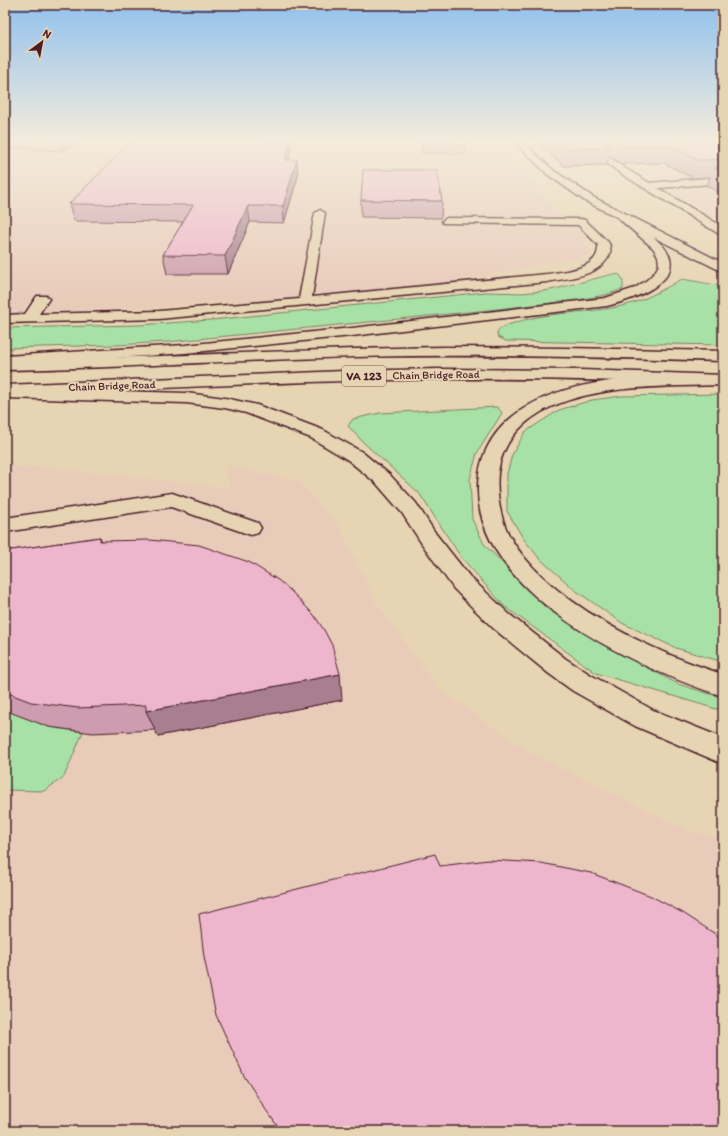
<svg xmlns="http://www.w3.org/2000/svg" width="728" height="1136" font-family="Itim,sans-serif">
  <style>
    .built { fill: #e9cbba }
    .green { fill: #a8e1a6; stroke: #798068 }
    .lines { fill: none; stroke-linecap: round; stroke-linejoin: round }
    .minor-casing { stroke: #4a1f2b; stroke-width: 3 }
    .major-casing { stroke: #4a1f2b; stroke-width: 3 }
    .highway-casing { stroke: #4a1f2b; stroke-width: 3 }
    .minor { fill: #e7d4b2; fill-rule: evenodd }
    .major { fill: #e7d4b2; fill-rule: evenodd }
    .highway { fill: #e7d4b2; fill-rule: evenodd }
    .wall { fill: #cd9daf; stroke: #4a1f2b }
    .shaded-wall { fill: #a77f8f; stroke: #4a1f2b }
    .building { fill: #eeb6cc; stroke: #4a1f2b }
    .labels { text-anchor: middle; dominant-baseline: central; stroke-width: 4; stroke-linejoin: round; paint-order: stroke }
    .far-street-label { font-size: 11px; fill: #4a1f2b; stroke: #e7d4b2 }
    .shield { fill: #e7d4b2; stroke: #795554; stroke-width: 1 }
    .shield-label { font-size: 12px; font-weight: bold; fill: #4a1f2b }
  </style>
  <rect width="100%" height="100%" fill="#e7d4b2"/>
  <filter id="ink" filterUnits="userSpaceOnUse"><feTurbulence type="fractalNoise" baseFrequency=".025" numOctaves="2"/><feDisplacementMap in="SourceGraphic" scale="8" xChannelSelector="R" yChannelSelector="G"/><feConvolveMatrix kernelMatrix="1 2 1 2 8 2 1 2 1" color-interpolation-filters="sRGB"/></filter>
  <g filter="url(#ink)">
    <g class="built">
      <polygon points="5,140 496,140 516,162 541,196 581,233 592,255 456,281 293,299 61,312 5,313"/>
      <polygon points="723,140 723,220 647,177 609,152"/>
      <polygon points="227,466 297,480 338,524 376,602 437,688 529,752 686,830 723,840 723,1131 5,1131 5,467 42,467 229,488"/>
    </g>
    <g class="green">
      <polygon points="613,274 620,275 623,280 623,289 605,295 578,300 479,311 167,342 116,345 5,348 5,328 139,325 211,320 486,292 523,293 551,290"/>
      <path d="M 682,279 L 716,285 L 723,290 L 723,345 L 506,341 L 498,337 L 497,334 L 499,329 C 538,310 585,315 626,305 C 646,300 664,289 682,279 Z"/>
      <polygon points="723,394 723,662 676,648 622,623 575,590 539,558 523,538 507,511 507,474 512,455 525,432 559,410 592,400 622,396"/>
      <polygon points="497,407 502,413 477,453 470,479 472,519 484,544 546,608 607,647 678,684 723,698 723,711 596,673 504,606 461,557 419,493 364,443 348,426 353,419 380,413"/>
      <polygon points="5,709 49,727 83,732 64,777 44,791 5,790"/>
    </g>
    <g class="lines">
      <defs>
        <g id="minor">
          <polygon points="723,177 723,183 647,189 642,186 647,183"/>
          <path d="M 320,210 L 325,213 L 312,297 L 547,274 C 565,271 600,270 598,245 L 578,225 L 443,223 L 442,221 L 447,218 L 581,219 L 585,220 L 608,242 C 611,246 611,252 609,256 C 598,277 567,278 547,282 L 159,319 L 5,323 L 5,315 L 25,314 L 37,296 L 47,296 L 49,299 L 39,314 L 159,311 L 299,299 L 315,213 Z"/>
          <polygon points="172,493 258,523 261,528 258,533 251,535 171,507 5,532 5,518"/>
        </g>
        <g id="major">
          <path d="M 445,347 L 564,348 L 723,351 L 723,361 C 600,357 478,354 355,357 C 238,360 122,368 5,370 L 5,360 C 152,358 298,349 445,347 Z"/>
          <path d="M 439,369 L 581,370 L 723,375 L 723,385 C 612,380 502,377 391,380 C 262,382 134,390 5,395 L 5,385 L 344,371 Z"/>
        </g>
        <g id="highway">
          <path d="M 513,140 L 521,140 L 553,170 L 593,197 L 723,263 L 723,272 L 653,237 C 701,274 640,298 607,306 L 352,336 L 185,353 L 5,366 L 5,356 L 185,345 L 352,328 L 605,298 L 635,288 L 647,280 L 655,272 L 659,265 L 658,256 L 653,248 L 617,217 L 585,201 L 547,174 Z"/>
          <polygon points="577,140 586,140 626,169 723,227 723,235 719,234 620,173"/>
          <path d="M 723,375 L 723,385 C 667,387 606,384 553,406 C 524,419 502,441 498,473 C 496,493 500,517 509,535 C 545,601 653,653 723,674 L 723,696 C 635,668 463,589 479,474 C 484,439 508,415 539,400 C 592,375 665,377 723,375 Z"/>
          <polygon points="5,388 186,393 225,398 257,405 323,430 362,452 390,475 416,503 436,534 470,577 509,614 566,659 591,675 653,710 723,738 723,764 635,726 573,691 548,673 493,628 454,589 422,544 402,513 376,483 348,460 311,438 246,413 225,408 186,403 5,398"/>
        </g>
      </defs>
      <use href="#minor" class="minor-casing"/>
      <use href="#major" class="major-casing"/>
      <use href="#highway" class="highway-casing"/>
      <use href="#minor" class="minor"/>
      <use href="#major" class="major"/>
      <use href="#highway" class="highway"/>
    </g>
    <g class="wall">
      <polygon points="5,140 82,140 63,151 7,148 5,149"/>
      <polygon points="420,140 465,140 467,145 466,154 422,153"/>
      <polygon points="534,140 723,140 723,195 707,186 710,177 693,178 664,163 622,164 609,155 607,165 564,166"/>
      <polygon points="292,141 289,160 298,176 284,223 250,222 228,274 167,274 163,255 183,222 74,221 69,204"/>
      <polygon points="361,200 442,201 441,218 361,217"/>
      <polygon points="100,537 102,541 342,700 158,736 155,730 93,733 49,727 12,713 5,709 5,551"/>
    </g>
    <g class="shaded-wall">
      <polygon points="60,140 82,140 63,151"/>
      <polygon points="289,140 292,140 292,141 287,175 286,160"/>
      <polygon points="297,160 298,176 284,223 283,206"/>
      <polygon points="248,206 250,222 228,274 225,256"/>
      <polygon points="340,674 342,700 158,736 146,711"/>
    </g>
    <g class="building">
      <polygon points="132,140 289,140 286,160 297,160 283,206 248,206 225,256 163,255 193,205 69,204"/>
      <polygon points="422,140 465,140 467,145 422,145"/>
      <polygon points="556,140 600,140 611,148 568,149"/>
      <polygon points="615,140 723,140 723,159 699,160 669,146 626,147"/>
      <polygon points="723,167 723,173 714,168"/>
      <polygon points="363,170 437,170 442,201 361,200"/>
      <polygon points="100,537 100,541 150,540 199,545 249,562 278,580 290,590 314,615 324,630 332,645 340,674 146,711 146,705 78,708 31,702 5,692 5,551"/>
      <polygon points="435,854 440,866 488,860 541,863 591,873 651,896 683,913 723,939 723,1131 281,1131 266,1110 244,1076 216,1015 204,957 199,914"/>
    </g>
  </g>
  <linearGradient id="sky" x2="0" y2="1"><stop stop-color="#91c1ee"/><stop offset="0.47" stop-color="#f4ecdc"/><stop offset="1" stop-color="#f4ecdc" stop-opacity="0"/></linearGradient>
  <rect width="728" height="299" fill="url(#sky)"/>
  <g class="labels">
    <g class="far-street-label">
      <text transform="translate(436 375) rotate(-1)">Chain Bridge Road</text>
      <text transform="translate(112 386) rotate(-2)">Chain Bridge Road</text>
    </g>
    <rect class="shield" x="342" y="366" width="44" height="20" rx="3"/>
    <g class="shield-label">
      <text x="364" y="376">VA 123</text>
    </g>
  </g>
  <rect width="728" height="1136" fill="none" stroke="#e7d4b2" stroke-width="20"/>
  <rect x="10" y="10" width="708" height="1116" fill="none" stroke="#4a1f2b" stroke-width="1.5" filter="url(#ink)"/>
  <g transform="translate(42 42) rotate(32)" stroke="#e7d4b2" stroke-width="3" paint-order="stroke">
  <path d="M0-3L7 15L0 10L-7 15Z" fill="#4a1f2b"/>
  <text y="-6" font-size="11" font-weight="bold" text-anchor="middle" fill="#4a1f2b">N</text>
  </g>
</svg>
